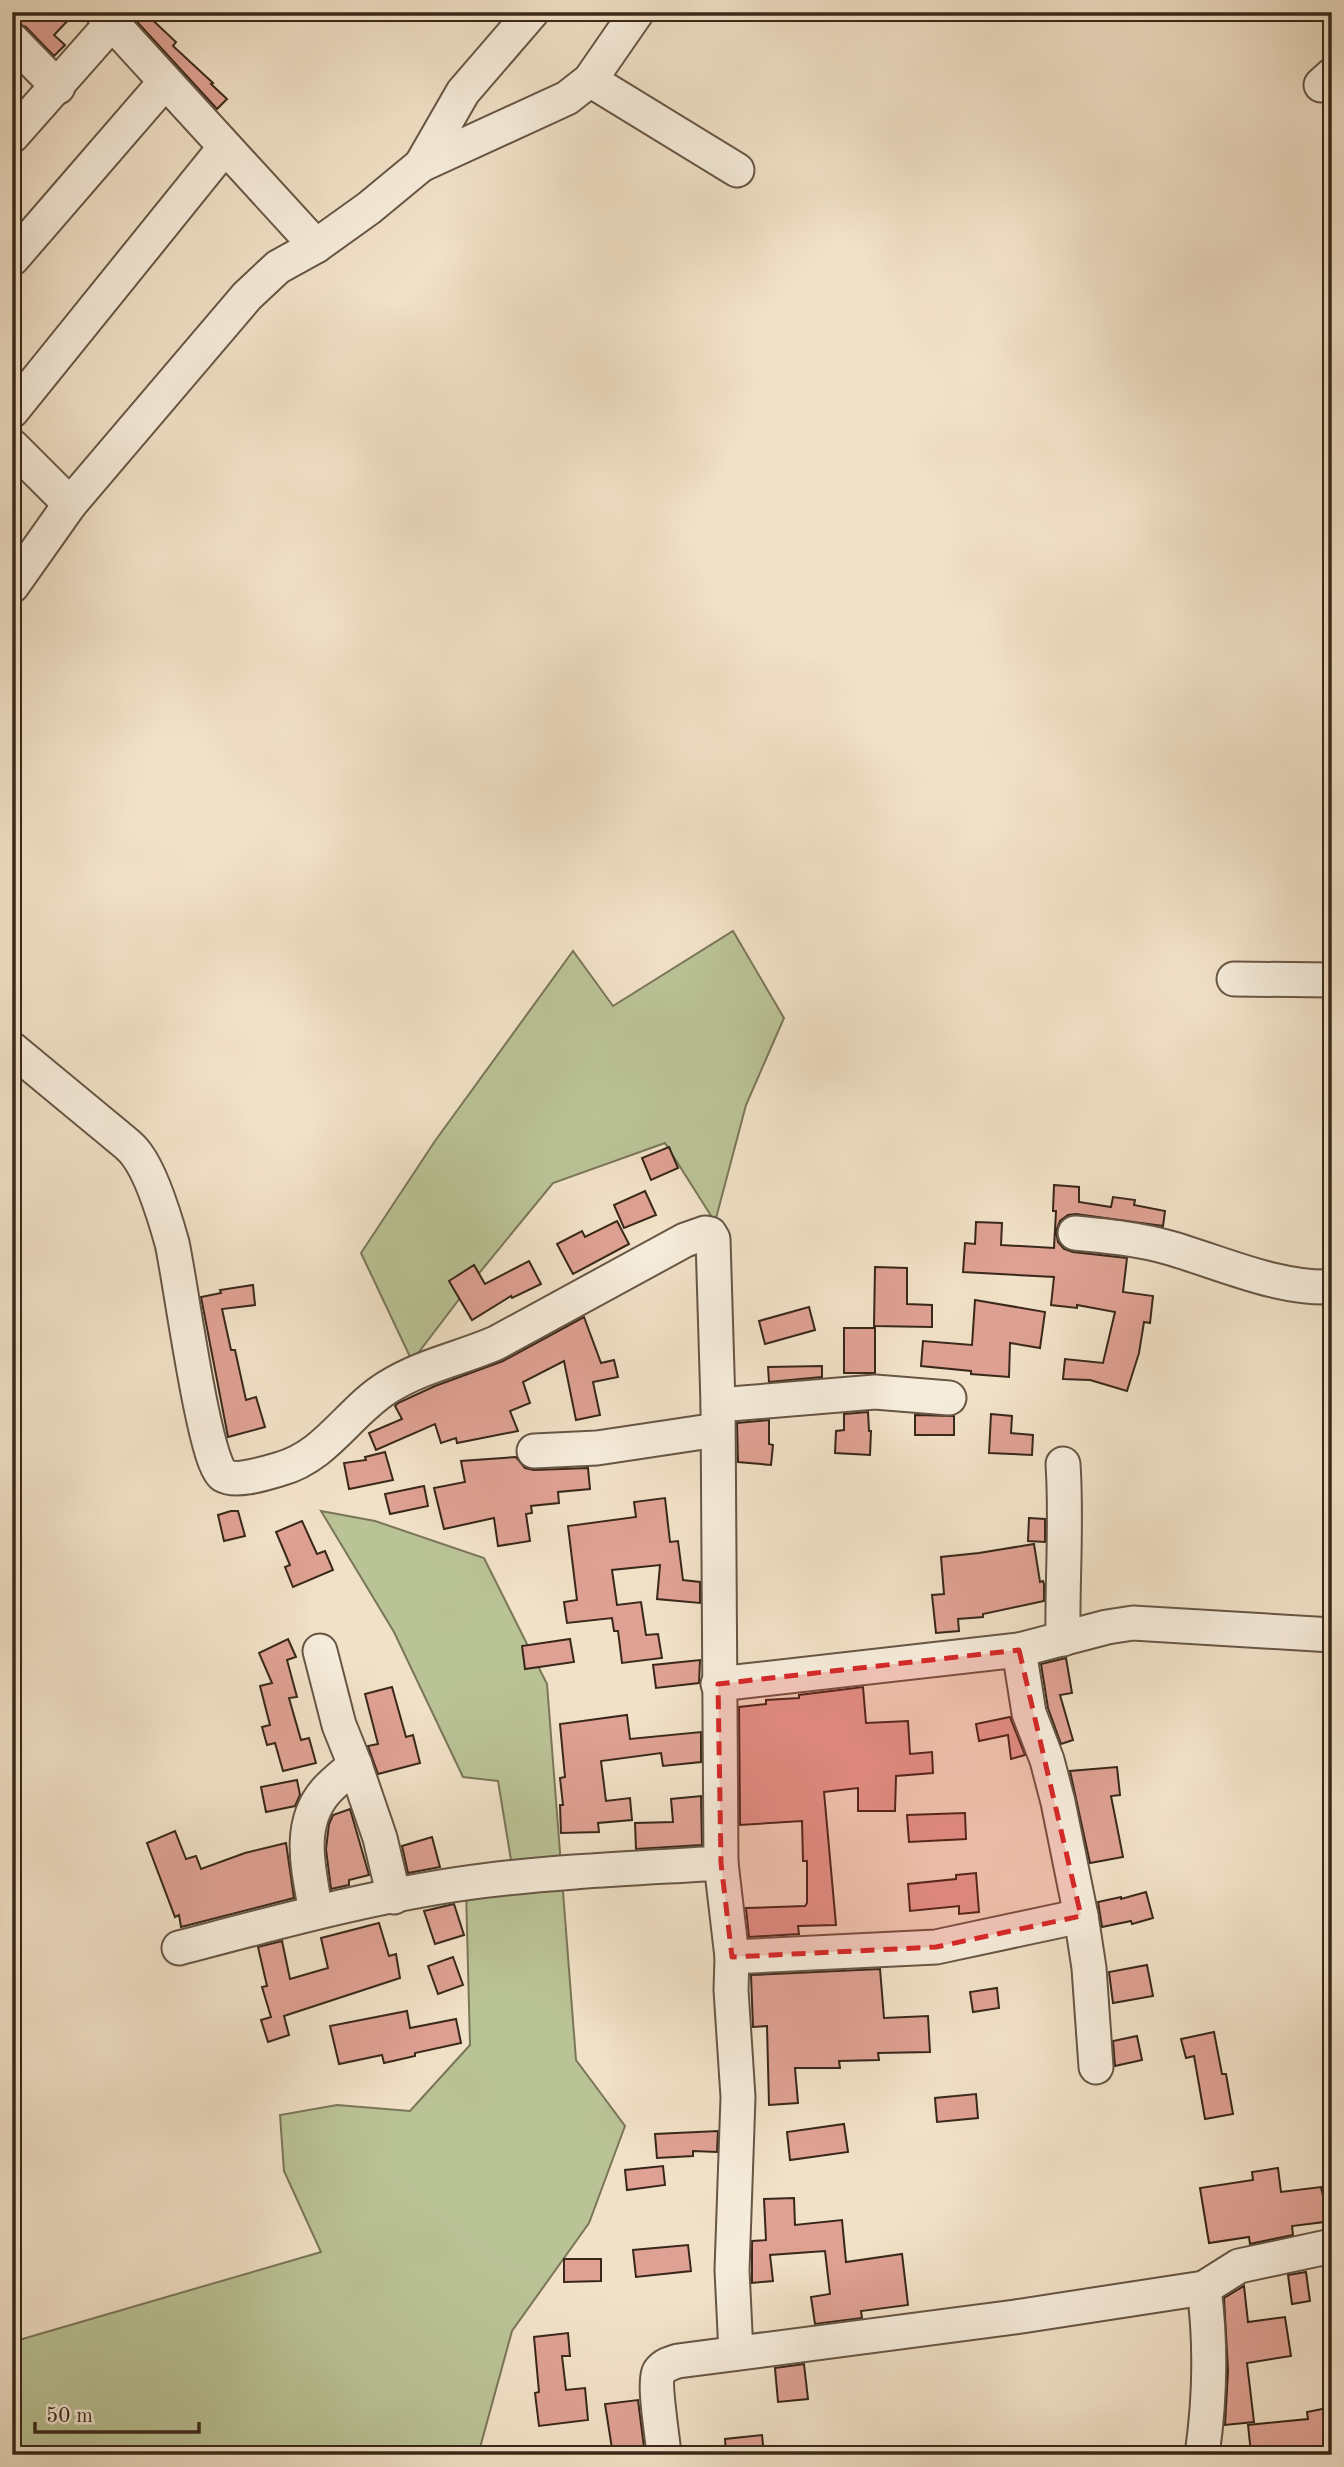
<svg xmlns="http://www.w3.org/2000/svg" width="1344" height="2467" font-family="'Old Standard TT',serif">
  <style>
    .green { fill: #bac396; stroke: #7a7658; stroke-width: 2 }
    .building { fill: #dfa193; stroke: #392819; stroke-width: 2 }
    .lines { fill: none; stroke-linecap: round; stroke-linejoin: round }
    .minor-casing { stroke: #675644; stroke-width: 37 }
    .minor { stroke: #f6ecdb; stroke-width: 33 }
    .marked { fill: #d62828; fill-opacity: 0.2; stroke: #d62828; stroke-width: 5; stroke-dasharray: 14 9; stroke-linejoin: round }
  </style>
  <rect width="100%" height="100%" fill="#f1e1c7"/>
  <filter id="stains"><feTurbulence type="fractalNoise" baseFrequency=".00286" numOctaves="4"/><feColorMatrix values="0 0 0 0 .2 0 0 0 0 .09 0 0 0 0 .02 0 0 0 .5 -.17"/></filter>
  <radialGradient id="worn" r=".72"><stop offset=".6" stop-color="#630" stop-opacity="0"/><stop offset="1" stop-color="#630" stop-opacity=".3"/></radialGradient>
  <g class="green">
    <polygon points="733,931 784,1018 746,1105 715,1222 665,1143 553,1183 476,1277 412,1361 361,1253 435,1141 573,951 613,1006"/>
    <polygon points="321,1511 375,1521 484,1558 547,1684 576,2060 625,2126 589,2223 512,2331 478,2455 12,2455 12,2342 321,2252 284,2171 280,2115 337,2105 410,2111 470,2045 466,1889 514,1878 498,1781 463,1777 394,1632"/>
  </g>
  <g class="building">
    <polygon points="12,12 76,12 54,35 65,45 54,56 26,27 12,21"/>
    <polygon points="128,12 144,12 176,42 173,46 213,83 211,84 227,99 217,109"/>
    <polygon points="669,1147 678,1168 651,1180 642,1158"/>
    <polygon points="1054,1185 1079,1187 1079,1202 1111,1207 1113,1197 1135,1200 1134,1205 1165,1211 1163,1226 1076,1214 1068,1215 1060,1221 1056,1231 1058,1242 1064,1249 1073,1252 1127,1258 1123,1292 1153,1296 1150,1323 1144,1322 1139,1353 1127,1391 1090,1380 1063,1379 1065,1359 1103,1363 1115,1312 1077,1305 1077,1308 1051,1305 1054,1277 963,1272 965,1243 975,1244 976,1222 1002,1223 1001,1245 1054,1248 1056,1211 1053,1211"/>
    <polygon points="645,1191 656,1215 624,1228 614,1205"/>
    <polygon points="617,1221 629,1244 573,1274 557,1244 582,1231 585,1237"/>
    <polygon points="529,1261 541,1284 512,1298 511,1296 472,1320 449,1281 474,1265 485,1284"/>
    <polygon points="875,1267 907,1268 907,1304 932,1305 932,1327 874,1326"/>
    <polygon points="253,1285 255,1305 222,1309 231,1350 235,1350 246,1400 256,1397 265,1427 228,1437 201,1297 221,1293 220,1290"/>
    <polygon points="975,1300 1045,1312 1040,1348 1010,1343 1009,1377 971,1374 971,1371 921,1366 923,1341 972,1345"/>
    <polygon points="809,1307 815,1330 765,1344 759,1321"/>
    <polygon points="584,1317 601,1363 614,1360 618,1377 593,1382 600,1415 576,1420 564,1361 523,1382 530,1403 510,1411 518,1431 457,1443 456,1438 441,1443 435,1424 376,1450 369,1433 402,1419 395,1406 398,1403 435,1386 503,1361"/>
    <rect x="844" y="1328" width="31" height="45"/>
    <polygon points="822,1366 822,1377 769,1382 768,1367"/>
    <polygon points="868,1412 869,1431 871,1431 870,1455 835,1453 836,1431 844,1430 844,1414"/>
    <polygon points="991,1414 1012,1416 1011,1433 1033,1435 1032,1455 989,1453"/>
    <polygon points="915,1415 954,1416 954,1435 915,1435"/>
    <polygon points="769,1420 769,1444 773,1445 771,1465 738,1462 737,1423"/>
    <polygon points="385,1452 393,1480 349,1489 344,1463 366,1460 365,1457"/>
    <polygon points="516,1457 525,1468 534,1470 588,1468 590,1489 558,1492 559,1503 531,1506 532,1513 526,1514 530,1541 498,1546 494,1518 444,1529 434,1488 465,1482 461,1461"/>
    <polygon points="424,1486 428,1506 390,1514 385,1494"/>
    <polygon points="665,1498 670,1542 678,1541 683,1580 700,1582 700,1603 657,1599 660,1565 612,1570 617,1605 641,1602 646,1635 658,1634 662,1658 622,1663 618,1631 614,1631 612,1618 567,1623 564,1602 577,1600 568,1526 636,1517 634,1502"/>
    <polygon points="231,1511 238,1511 245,1536 224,1541 218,1515"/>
    <polygon points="1029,1518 1045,1519 1045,1542 1028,1541"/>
    <polygon points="302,1521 317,1554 325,1551 333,1570 293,1587 285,1567 290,1565 276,1532"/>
    <polygon points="1034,1544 1040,1582 1043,1581 1044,1584 1044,1601 983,1614 983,1617 958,1619 959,1631 936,1633 932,1595 944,1594 941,1557 979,1553"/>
    <polygon points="288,1639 296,1657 287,1660 297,1697 289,1698 301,1740 309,1738 316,1763 283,1771 275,1743 267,1745 262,1727 270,1725 260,1686 272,1683 259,1653"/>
    <polygon points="570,1639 574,1662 525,1669 522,1646"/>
    <polygon points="1066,1658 1072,1693 1060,1695 1073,1740 1061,1744 1048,1708 1041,1664"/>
    <polygon points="700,1660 699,1683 656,1688 653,1665"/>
    <polygon points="392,1687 406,1737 413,1735 420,1763 378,1774 368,1746 378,1744 365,1694"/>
    <polygon points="863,1687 866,1723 908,1721 910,1754 932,1752 933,1773 896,1776 895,1811 858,1811 858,1788 824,1792 836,1925 798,1926 799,1934 749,1937 746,1908 805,1906 807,1903 807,1861 803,1861 802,1821 740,1825 739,1707 766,1704 766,1700 799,1698 799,1695"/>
    <polygon points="627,1715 630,1739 701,1732 701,1762 663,1766 661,1753 601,1761 606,1801 630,1798 632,1820 598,1823 599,1832 561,1833 560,1805 563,1805 560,1778 565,1777 560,1724"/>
    <polygon points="1010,1717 1025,1755 1011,1759 1008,1735 979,1741 976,1724"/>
    <polygon points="1117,1767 1120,1795 1111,1796 1123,1857 1090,1863 1070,1771"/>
    <polygon points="297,1780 300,1795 295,1806 266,1812 261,1787"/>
    <polygon points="701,1796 702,1845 636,1849 635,1823 673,1822 671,1799"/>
    <polygon points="350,1809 369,1875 349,1880 349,1885 331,1889 326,1849 329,1824 333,1815"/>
    <polygon points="965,1813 966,1839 909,1842 907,1815"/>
    <polygon points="175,1831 186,1859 196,1856 201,1869 245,1853 286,1843 294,1898 181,1927 179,1915 175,1917 147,1843"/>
    <polygon points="432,1837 440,1867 408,1873 402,1846"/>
    <polygon points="976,1873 979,1912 959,1914 959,1906 910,1911 908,1884 956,1879 956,1875"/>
    <polygon points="1146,1892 1153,1918 1132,1924 1131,1921 1102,1927 1098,1902 1121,1897 1121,1899"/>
    <polygon points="454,1904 464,1935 435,1944 424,1911"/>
    <polygon points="379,1923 389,1956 396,1954 400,1978 284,2016 289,2035 268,2042 261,2020 271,2017 262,1987 267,1986 258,1947 282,1941 290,1979 328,1968 321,1938"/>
    <polygon points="453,1957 463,1985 438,1994 428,1966"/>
    <polygon points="1147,1965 1153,1996 1113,2003 1109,1972"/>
    <polygon points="880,1969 884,2018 928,2016 930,2052 878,2053 879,2060 839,2061 840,2068 795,2068 798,2103 769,2105 767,2026 753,2027 751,1975"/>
    <polygon points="997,1988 999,2008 973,2012 970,1992"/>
    <polygon points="407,2011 410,2028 456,2019 461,2043 415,2053 415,2056 384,2063 382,2055 339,2064 330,2026"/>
    <polygon points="1214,2032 1222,2074 1226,2074 1233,2114 1205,2119 1194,2056 1186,2058 1181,2039"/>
    <polygon points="1137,2036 1142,2060 1115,2066 1113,2041"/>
    <polygon points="976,2094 978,2118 937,2122 935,2098"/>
    <polygon points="844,2124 848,2152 790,2160 787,2132"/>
    <polygon points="718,2131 717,2152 693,2151 693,2156 657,2158 655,2134"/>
    <polygon points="663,2166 665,2185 627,2190 625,2170"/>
    <polygon points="1278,2168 1281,2192 1321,2187 1323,2196 1332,2195 1332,2221 1292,2226 1293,2235 1250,2244 1249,2237 1209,2243 1200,2188 1253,2180 1252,2172"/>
    <polygon points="794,2198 795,2225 842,2220 846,2262 902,2254 908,2305 861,2311 862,2318 815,2324 811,2297 830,2294 825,2251 770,2255 773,2281 752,2283 752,2241 766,2240 764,2199"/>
    <polygon points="688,2245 691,2271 636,2277 633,2250"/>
    <polygon points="564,2259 601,2259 601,2281 564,2282"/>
    <polygon points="1306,2272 1310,2301 1292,2304 1288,2275"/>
    <polygon points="1244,2286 1248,2322 1285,2317 1291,2356 1247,2363 1254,2422 1225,2425 1228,2371 1224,2298"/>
    <polygon points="568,2333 570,2356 562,2356 566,2390 585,2388 588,2420 539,2426 535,2393 539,2392 534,2337"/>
    <polygon points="804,2364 808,2399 778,2402 775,2368"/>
    <polygon points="638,2400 645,2455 613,2455 605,2404"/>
    <polygon points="1332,2407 1332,2455 1298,2455 1297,2449 1251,2453 1248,2425 1308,2419 1307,2412"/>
    <polygon points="762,2435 764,2455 726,2455 725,2439"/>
  </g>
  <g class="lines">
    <defs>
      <g id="minor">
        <polyline points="102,12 316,246"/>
        <polyline points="12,40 58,87"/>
        <polyline points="590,80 737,170"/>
        <polyline points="1321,85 1332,75"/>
        <polyline points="12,136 112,23"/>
        <polyline points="421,165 463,92 532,12"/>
        <polyline points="12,259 165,82"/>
        <polyline points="12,411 225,147"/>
        <polyline points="12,446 70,504"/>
        <polyline points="12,586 70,504 247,296 278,267 316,246 369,208 421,165 567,98 590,80 637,12"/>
        <polyline points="1234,979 1332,980"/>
        <path d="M 12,1049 L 122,1140 C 127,1144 133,1149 137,1155 C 152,1175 165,1218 172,1243 C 180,1277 204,1463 223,1475 C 236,1483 266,1473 280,1469 C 327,1456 349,1411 388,1387 C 424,1365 459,1359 496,1343 L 685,1240 L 705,1233 L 710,1234 L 713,1239 L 718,1405 L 721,1863 L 732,1957 L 731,1990 L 738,2097 L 732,2270 L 736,2353"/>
        <path d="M 1075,1233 C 1107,1236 1139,1239 1170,1248 C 1222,1263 1277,1289 1332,1287"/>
        <polyline points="718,1405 875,1392 949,1398"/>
        <polyline points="534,1451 597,1448 717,1430"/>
        <path d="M 1063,1639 C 1062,1580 1067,1522 1063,1464"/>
        <polyline points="1019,1650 1029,1713 1047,1760 1058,1802 1081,1916 1089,1968 1096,2067"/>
        <polyline points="718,1684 1019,1650 1107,1627 1133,1623 1332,1635"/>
        <polyline points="355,1765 380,1838 394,1897"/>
        <path d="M 316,1912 C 309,1871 296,1825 326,1791 C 335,1781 346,1773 355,1765 L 339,1725 L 320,1651"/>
        <path d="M 179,1948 C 278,1922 379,1894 481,1881 C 561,1871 641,1868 721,1863"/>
        <polyline points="732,1957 936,1947 1081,1916"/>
        <path d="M 664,2455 C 663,2439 653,2383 659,2372 C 664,2365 671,2363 678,2361 L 1015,2317 L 1204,2288 L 1239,2266 L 1332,2246"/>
        <path d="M 1202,2455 C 1210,2400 1211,2342 1204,2288"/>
      </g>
    </defs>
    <use href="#minor" class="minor-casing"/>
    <use href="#minor" class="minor"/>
  </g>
  <path class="marked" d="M 1019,1650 L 1081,1916 L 936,1947 L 732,1957 L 721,1863 L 718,1684 Z"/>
  <rect width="1344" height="2467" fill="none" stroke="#f1e1c7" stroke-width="42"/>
  <rect x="14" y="14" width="1316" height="2439" fill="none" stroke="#392819" stroke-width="3.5"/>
  <rect x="21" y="21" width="1302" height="2425" fill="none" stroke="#392819" stroke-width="2"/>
  <path d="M35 2422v10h164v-10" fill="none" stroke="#392819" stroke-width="3.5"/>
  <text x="46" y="2422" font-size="21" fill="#392819" stroke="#f6ecdb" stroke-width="5" paint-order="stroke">50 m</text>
  <rect width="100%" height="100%" filter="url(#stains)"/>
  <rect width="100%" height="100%" fill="url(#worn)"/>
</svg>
